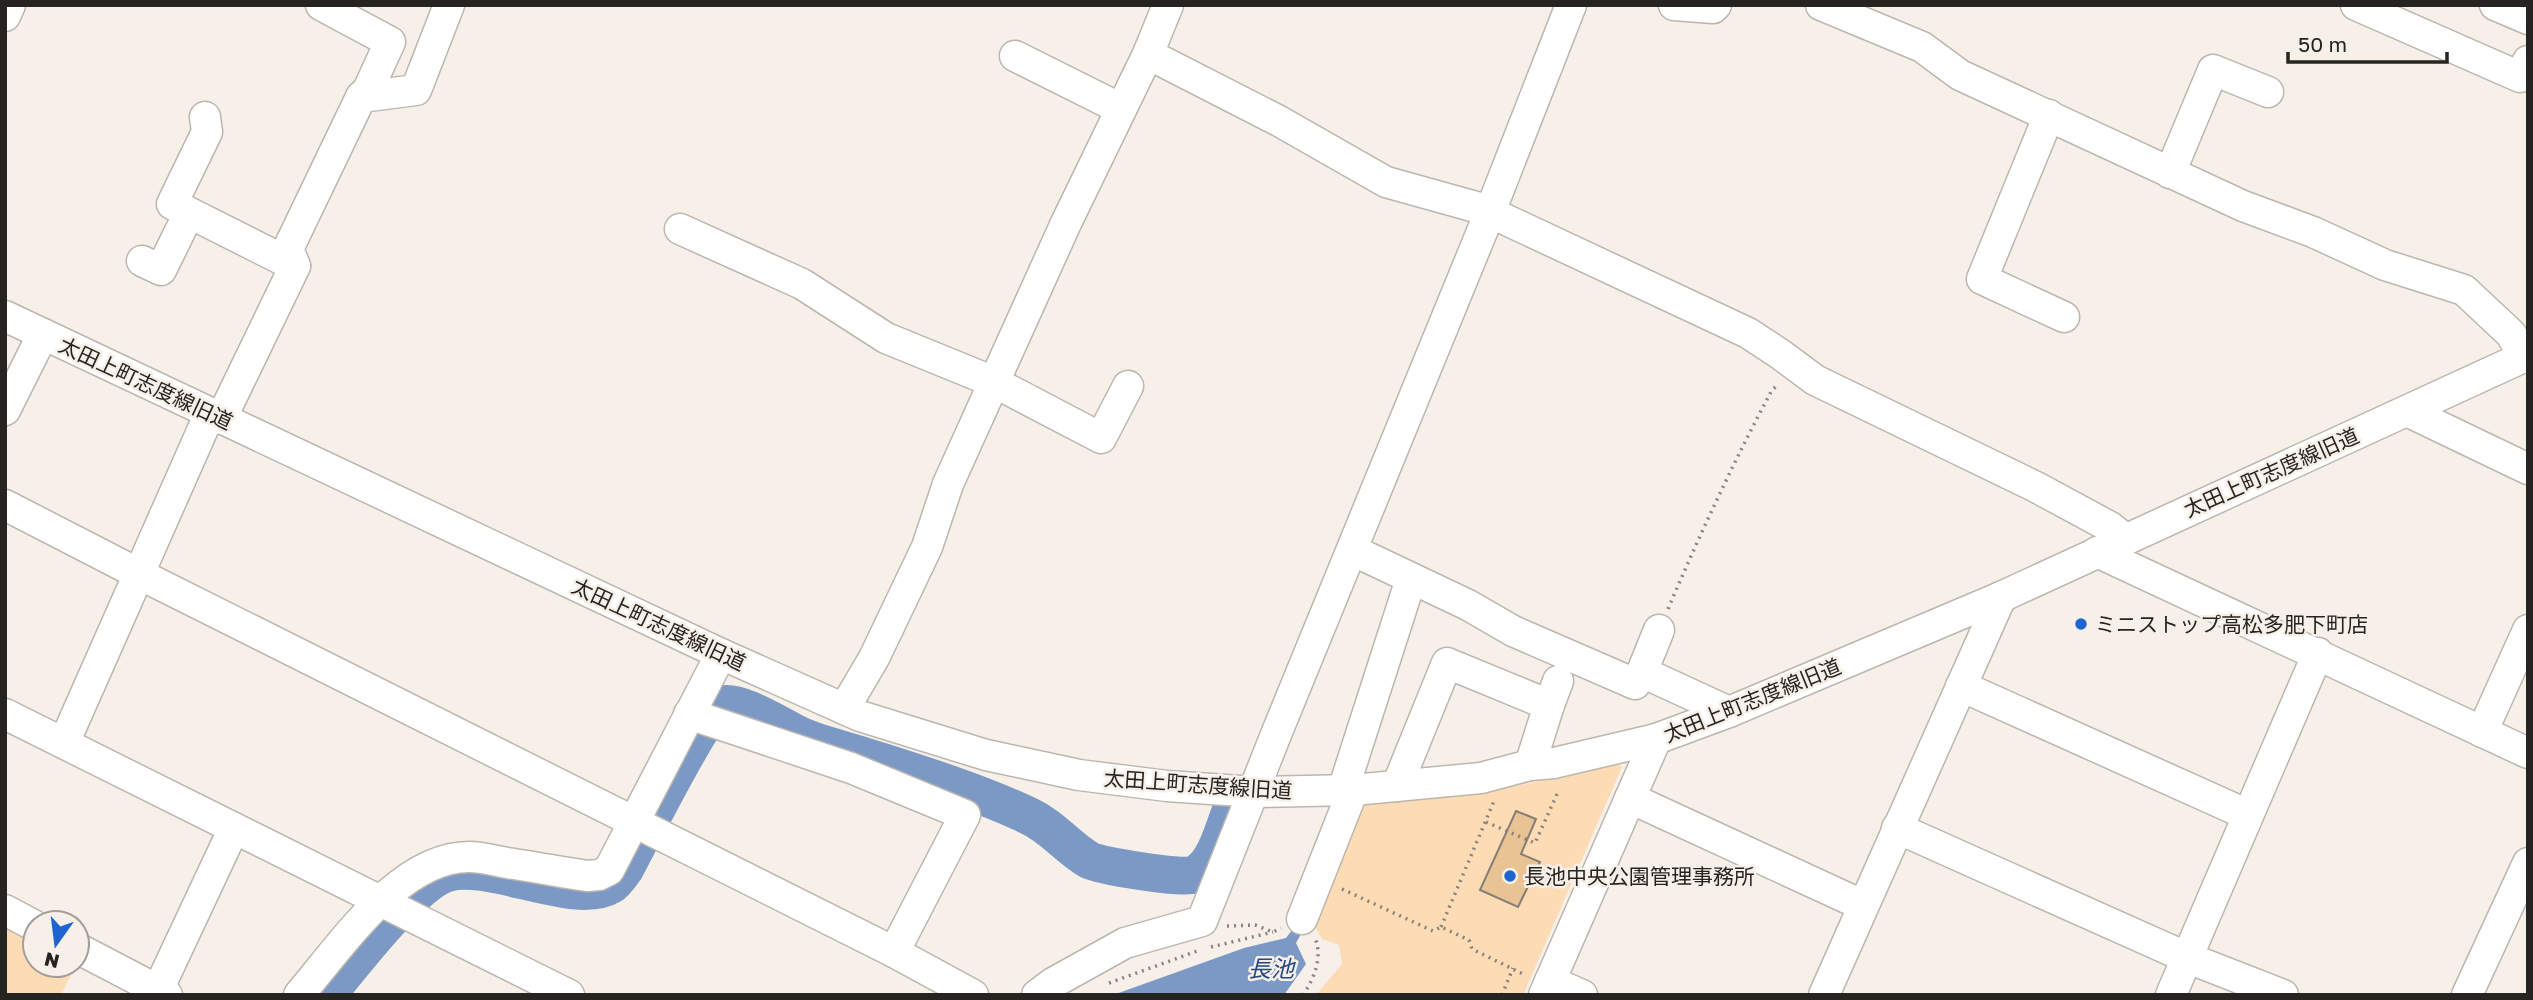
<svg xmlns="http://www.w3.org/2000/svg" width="2533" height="1000" font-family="'Golos Text','Noto Sans JP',sans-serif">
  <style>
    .green { fill: #fddbb5 }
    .water { fill: #7c99c6 }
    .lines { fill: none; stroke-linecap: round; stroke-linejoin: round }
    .river { stroke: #7c99c6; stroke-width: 38 }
    .building { fill: #eac395; stroke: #857e77; stroke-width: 2 }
    .minor-casing { stroke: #bcb6ae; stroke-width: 33 }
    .path { stroke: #88837e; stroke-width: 3.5; stroke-dasharray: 2 5; stroke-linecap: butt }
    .minor { stroke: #fff; stroke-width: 30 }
    .poi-dot { fill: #1e65d1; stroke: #f7f0e8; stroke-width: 2.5 }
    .labels { text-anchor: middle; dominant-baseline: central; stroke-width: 5; stroke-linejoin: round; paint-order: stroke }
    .street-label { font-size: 21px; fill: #262421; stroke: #f7f0e8 }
    .poi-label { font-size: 21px; fill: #262421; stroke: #f7f0e8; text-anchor: start }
    .water-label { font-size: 23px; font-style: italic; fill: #244881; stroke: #f7f0e8 }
  </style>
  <rect width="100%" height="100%" fill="#f7f0e8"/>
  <g class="green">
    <polygon points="1618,763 1622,767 1523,995 1316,995 1342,964 1339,945 1322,939 1309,916 1353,806 1499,790"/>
    <polygon points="5,923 35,939 35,965 76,965 61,995 5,995"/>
  </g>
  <polygon class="water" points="1292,930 1301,934 1296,943 1306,964 1284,995 1113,995 1244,948 1286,938"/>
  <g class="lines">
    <path class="river" d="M 327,995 C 352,965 414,883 447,873 C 489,860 576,907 611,885 C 616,882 621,874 625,869 C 640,841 702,716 721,705 C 735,697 784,728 799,735 C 821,745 846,750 870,758 C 923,775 978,792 1029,816 C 1053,827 1068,848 1089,860 C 1101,866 1182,879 1193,875 C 1216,866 1223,828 1232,808"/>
  </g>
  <polygon class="building" points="1516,811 1536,819 1521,854 1540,862 1518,907 1480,890"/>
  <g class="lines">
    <defs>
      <g id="minor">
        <polyline points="321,5 390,42 368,90 361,97"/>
        <polyline points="1674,5 1713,8 1716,5"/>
        <polyline points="1821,5 1922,47 1960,75 2243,206 2313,232 2385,265 2464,290 2511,334 2524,357"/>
        <polyline points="2356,5 2520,77 2528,61"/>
        <polyline points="2495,5 2528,19"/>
        <polyline points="5,16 10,5"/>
        <polyline points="1148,54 1279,121 1386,182 1483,209 1748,333 1780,354 1815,380 2036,487 2110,527 2125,539"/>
        <polyline points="1015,56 1121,109"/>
        <polyline points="2049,115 1982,279 2064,317"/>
        <polyline points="205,117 207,132 172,204 295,266"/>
        <polyline points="2170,173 2213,70 2268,92"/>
        <polyline points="680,229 802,284 886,338 994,382 1101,438 1128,386"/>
        <polyline points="142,261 161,270 189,213"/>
        <polyline points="5,316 721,654 860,716 986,755 1079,775 1167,786 1255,792 1353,790 1481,778 1530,765 1554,763 1656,739 1729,712 2001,597 2528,355"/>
        <polyline points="5,410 43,334"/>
        <polyline points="2407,411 2528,469"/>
        <polyline points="221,419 295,266 288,249 361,97 416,90 449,5"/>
        <polyline points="5,505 139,574 894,952 973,995"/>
        <polyline points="1352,550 1468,605 1513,631 1635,684 1642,672"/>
        <polyline points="2097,552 2528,753"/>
        <polyline points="1659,630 1642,672 1729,712"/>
        <polyline points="1961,686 2248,815"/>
        <polyline points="1549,705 1558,681"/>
        <polyline points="844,709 874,658 927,547 948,484 1066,223 1148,54 1168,5"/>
        <polyline points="5,714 569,995"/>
        <polyline points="689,714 851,768 965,815 894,952"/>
        <polyline points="2482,732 2528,630"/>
        <polyline points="64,743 210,413"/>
        <polyline points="1397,786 1447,663 1549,705 1530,765"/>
        <polyline points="1343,790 1411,579"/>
        <polyline points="1630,798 1862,905"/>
        <polyline points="1897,828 2188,958 2283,995"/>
        <polyline points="5,910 35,926"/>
        <polyline points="1302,919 1353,790"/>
        <polyline points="77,948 167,995"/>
        <polyline points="1550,981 1582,995"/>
        <polyline points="158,990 234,828"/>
        <path d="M 299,995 C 341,946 400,856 470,857 C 482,857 495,861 507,863 C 534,867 561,872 587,876 L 599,875 L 609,870 L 721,654"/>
        <polyline points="1037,995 1053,983 1125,943 1202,921 1277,732 1490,212 1571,5"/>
        <polyline points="1544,995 1656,739"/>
        <polyline points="1824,995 2001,597"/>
        <polyline points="2171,995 2318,653"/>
        <polyline points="2467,995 2528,863"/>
      </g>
    </defs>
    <use href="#minor" class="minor-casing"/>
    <g class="path">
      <path d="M 1668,609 C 1700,534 1734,461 1772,390 L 1779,384"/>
      <polyline points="1486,822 1535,843 1558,792"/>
      <polyline points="1342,889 1433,931 1441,927 1469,940 1472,949 1525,975"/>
      <polyline points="1227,926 1255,925 1273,932 1281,928"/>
      <polyline points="1441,927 1494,801"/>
      <polyline points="1211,947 1273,932"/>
      <polyline points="1109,983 1200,950"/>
      <path d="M 1303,995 C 1314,979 1323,957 1315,938"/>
      <polyline points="1502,995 1513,968"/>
    </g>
    <use href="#minor" class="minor"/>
  </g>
  <g class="poi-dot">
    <circle cx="2081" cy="624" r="7"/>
    <circle cx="1510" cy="876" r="7"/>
  </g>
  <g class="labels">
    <g class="street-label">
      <text transform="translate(146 383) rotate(25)">太田上町志度線旧道</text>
      <text transform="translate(2271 472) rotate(-24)">太田上町志度線旧道</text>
      <text transform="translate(659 624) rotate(25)">太田上町志度線旧道</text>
      <text transform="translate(1752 700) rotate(-22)">太田上町志度線旧道</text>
      <text transform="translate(1198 784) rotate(4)">太田上町志度線旧道</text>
    </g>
    <g class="poi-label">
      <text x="2095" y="624">ミニストップ高松多肥下町店</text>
      <text x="1524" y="876">長池中央公園管理事務所</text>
    </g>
    <g class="water-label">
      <text x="1271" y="968">長池</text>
    </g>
  </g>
  <rect width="2533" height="1000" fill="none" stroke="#262421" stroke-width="14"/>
  <g transform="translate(56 944) rotate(194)"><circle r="33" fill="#f7f0e8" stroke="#a39e98" stroke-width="2"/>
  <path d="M0-5L12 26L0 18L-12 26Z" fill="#1e65d1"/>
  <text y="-10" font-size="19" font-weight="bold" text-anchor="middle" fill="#262421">N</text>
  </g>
  <path d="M2288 52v10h159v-10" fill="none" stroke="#262421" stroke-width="3.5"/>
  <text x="2298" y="52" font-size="21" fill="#262421" stroke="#f7f0e8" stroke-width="5" paint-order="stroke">50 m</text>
</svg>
